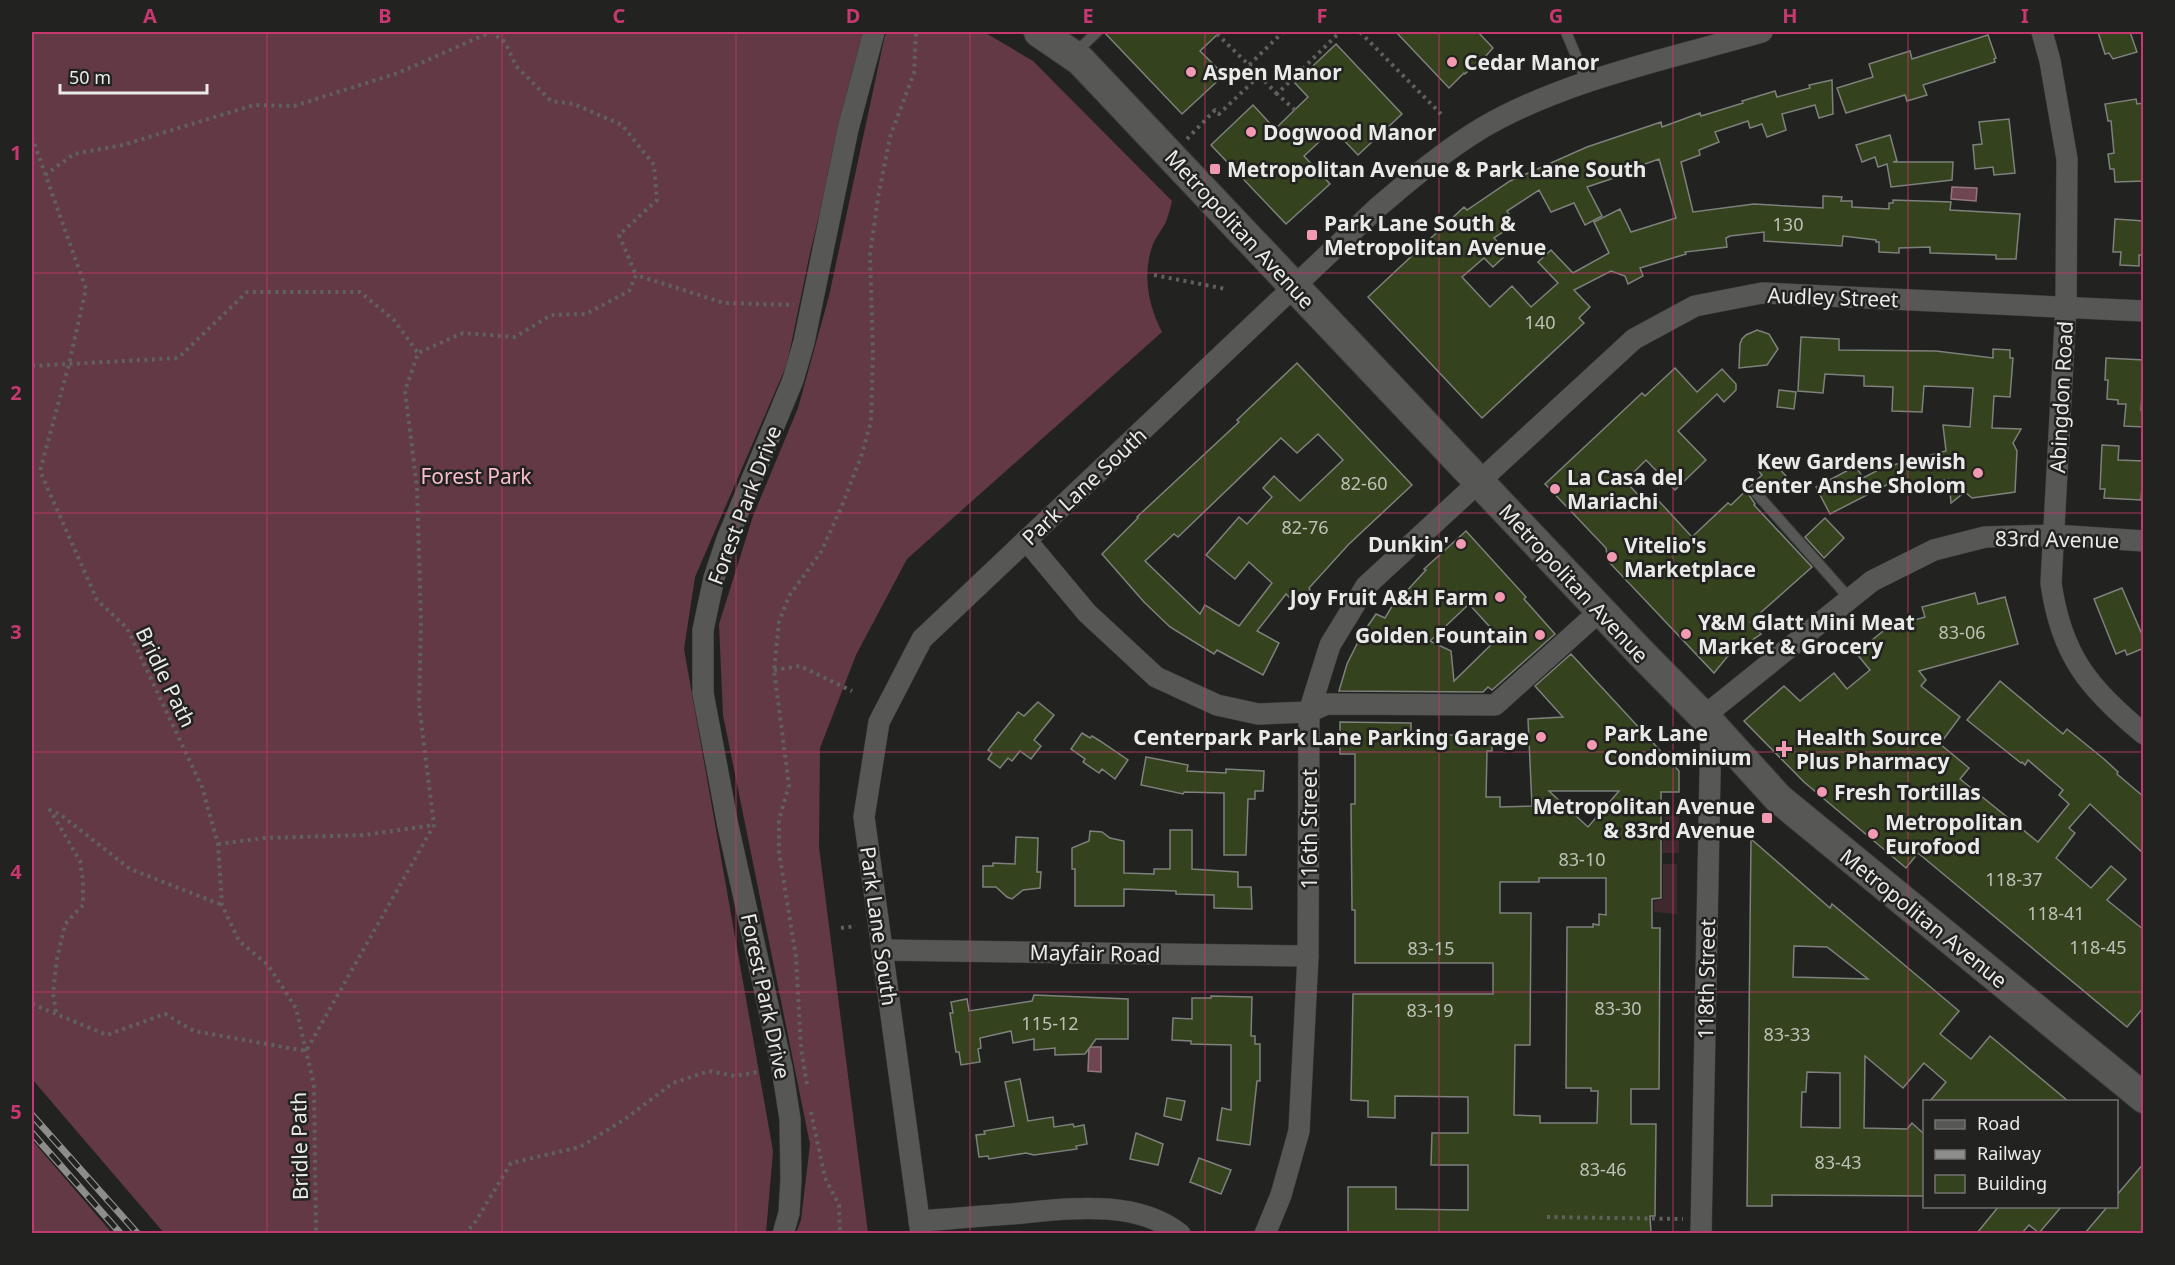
<svg xmlns="http://www.w3.org/2000/svg" width="2175" height="1265" font-family="'Noto Sans',sans-serif">
  <style>
    .green { fill: #3f282e }
    .forest { fill: #623945 }
    .water { fill: #6f4551; stroke: #94767f; stroke-width: 1.5 }
    .building { fill: #35421e; stroke: #7e807c; stroke-width: 1.5; fill-rule: evenodd }
    .lines { fill: none; stroke-linecap: round; stroke-linejoin: round }
    .lane-casing { stroke: #3c3d3b; stroke-width: 12 }
    .street-casing { stroke: #3c3d3b; stroke-width: 22 }
    .secondary-casing { stroke: #3c3d3b; stroke-width: 32 }
    .path { stroke: #60615e; stroke-width: 4; stroke-dasharray: 3 4.5; stroke-linecap: butt }
    .lane { stroke: #575855; stroke-width: 10 }
    .street { stroke: #575855; stroke-width: 21 }
    .secondary { stroke: #575855; stroke-width: 30 }
    .rail-casing { stroke: #8d8e8c; stroke-width: 7 }
    .rail { stroke: #222320; stroke-width: 4.5; stroke-dasharray: 14; stroke-linecap: butt }
    .grid { fill: none; stroke: #c83870; stroke-width: 1.5; stroke-opacity: 0.55 }
    .poi-dot { fill: #f19ab2; stroke: #222320; stroke-width: 2 }
    .labels { text-anchor: middle; dominant-baseline: central; stroke-width: 5; stroke-linejoin: round; paint-order: stroke }
    .number-label { font-size: 18px; fill: #bdc0b6 }
    .poi-label { font-size: 21px; font-weight: bold; fill: #eaeae9; stroke: #222320; text-anchor: start }
    .street-label { font-size: 21px; fill: #eaeae9; stroke: #222320 }
    .park-label { font-size: 21px; fill: #f9bdcc; stroke: #222320 }
    .neatline { fill: none; stroke: #c83870; stroke-width: 2 }
    .grid-label { font-size: 20px; text-anchor: middle; font-weight: bold; fill: #c83870 }
  </style>
  <rect width="100%" height="100%" fill="#222320"/>
  <g class="green">
    <polygon points="1665,812 1679,813 1679,853 1662,853"/>
    <polygon points="1663,864 1677,864 1677,914 1654,912 1654,901 1663,899"/>
  </g>
  <g class="forest">
    <polygon points="32,32 868,32 851,83 810,253 787,364 695,577 684,649 773,1151 766,1233 164,1233 32,1079"/>
    <path d="M 891,32 L 984,32 L 1033,61 L 1172,201 C 1170,209 1168,217 1165,224 C 1161,231 1156,237 1153,244 C 1142,274 1148,305 1162,332 L 907,559 L 856,655 L 820,748 L 819,847 L 868,1233 L 796,1233 L 801,1220 L 810,1144 L 723,715 L 719,624 L 753,516 L 798,408 L 829,296 L 885,35 Z"/>
    <polygon points="32,1140 112,1233 32,1233"/>
  </g>
  <g class="water">
    <polygon points="1952,187 1977,188 1976,201 1951,199"/>
    <polygon points="1089,1047 1101,1047 1101,1072 1088,1071"/>
  </g>
  <g class="building">
    <polygon points="1104,32 1220,32 1200,51 1224,75 1182,114"/>
    <polygon points="1396,32 1478,32 1493,48 1473,70 1471,68 1465,74 1464,73 1449,88"/>
    <polygon points="2098,32 2130,32 2137,52 2113,59 2109,53 2105,54"/>
    <polygon points="1988,35 1996,58 1994,59 1995,62 1923,85 1927,95 1907,101 1905,95 1846,113 1837,88 1873,77 1869,64 1910,51 1912,59"/>
    <polygon points="1336,44 1402,114 1358,155 1333,129 1304,156 1330,184 1286,224 1211,145 1253,105 1275,129 1308,97 1295,83"/>
    <path d="M 1832,80 L 1833,114 L 1819,118 L 1815,105 L 1782,114 L 1786,130 L 1767,137 L 1762,124 L 1750,128 L 1748,121 L 1715,132 L 1719,142 L 1699,150 L 1700,155 L 1681,162 L 1693,212 L 1754,204 L 1823,208 L 1823,196 L 1842,197 L 1841,201 L 1852,201 L 1852,207 L 1889,209 L 1889,203 L 1893,203 L 1893,200 L 1951,202 L 1950,210 L 2020,214 L 2016,259 L 1996,259 L 1996,255 L 1930,253 L 1930,247 L 1899,248 L 1899,253 L 1879,252 L 1879,242 L 1876,242 L 1876,240 L 1843,236 L 1842,246 L 1764,241 L 1764,232 L 1730,236 L 1726,238 L 1727,247 L 1685,252 L 1686,254 L 1640,268 L 1643,276 L 1628,284 L 1625,276 L 1611,271 L 1574,290 L 1590,307 L 1579,318 L 1584,323 L 1482,418 L 1368,297 L 1464,207 L 1467,210 L 1510,181 L 1587,147 L 1661,122 L 1662,127 L 1700,113 L 1701,116 L 1743,103 L 1742,101 L 1775,91 L 1777,97 L 1810,88 L 1809,85 ZM 1659,159 L 1676,218 L 1631,232 L 1620,209 L 1594,222 L 1609,253 L 1573,273 L 1551,250 L 1538,262 L 1558,283 L 1531,307 L 1512,286 L 1490,307 L 1462,277 L 1484,258 L 1493,267 L 1508,253 L 1494,238 L 1515,224 L 1507,211 L 1539,190 L 1551,212 L 1574,203 L 1585,225 L 1602,216 L 1587,187 L 1626,174 L 1625,171 Z"/>
    <polygon points="2136,99 2137,104 2144,103 2144,181 2115,182 2114,169 2110,169 2108,154 2114,153 2111,121 2108,121 2105,104"/>
    <polygon points="2009,119 2015,173 1994,175 1993,167 1975,169 1973,145 1982,144 1979,122"/>
    <polygon points="1890,135 1897,161 1893,162 1953,162 1952,180 1891,187 1887,164 1878,167 1875,157 1862,162 1856,145"/>
    <polygon points="2115,219 2144,221 2144,255 2139,255 2139,266 2120,265 2121,252 2113,252"/>
    <polygon points="1757,330 1769,334 1778,349 1767,365 1739,368 1740,344 1742,339 1746,335"/>
    <polygon points="1801,337 1839,339 1839,350 1936,351 1993,358 1993,349 2010,350 2010,358 2013,358 2010,397 1994,396 1992,428 2021,429 2013,443 2017,451 2015,492 1972,498 1965,492 1951,503 1949,479 1893,493 1890,483 1830,514 1816,487 1856,466 1863,478 1882,468 1946,451 1943,425 1970,427 1973,388 1924,386 1922,412 1892,411 1893,387 1864,386 1864,376 1825,374 1823,393 1798,391"/>
    <polygon points="2106,358 2144,360 2141,410 2144,410 2144,427 2124,426 2126,404 2118,404 2118,400 2107,399 2108,380 2105,380"/>
    <path d="M 1297,363 L 1412,485 L 1348,545 L 1309,588 L 1310,590 L 1297,605 L 1286,594 L 1257,631 L 1279,643 L 1263,675 L 1217,650 L 1214,654 L 1170,627 L 1144,602 L 1102,554 L 1138,518 L 1137,517 L 1239,422 L 1237,420 ZM 1318,434 L 1343,460 L 1300,501 L 1274,476 L 1263,488 L 1272,497 L 1247,524 L 1239,517 L 1206,555 L 1235,579 L 1249,562 L 1272,583 L 1239,626 L 1205,605 L 1200,614 L 1145,561 L 1174,534 L 1178,537 L 1281,438 L 1297,453 Z"/>
    <polygon points="1675,368 1697,392 1722,369 1736,384 1736,390 1724,402 1717,394 1678,431 1706,460 1675,490 1646,460 1625,481 1650,507 1657,499 1692,537 1728,503 1731,505 1762,475 1758,470 1770,459 1786,476 1767,494 1761,488 1755,486 1749,490 1749,495 1755,504 1754,505 1812,567 1750,622 1761,634 1727,657 1714,673 1608,561 1606,548 1545,484 1642,393 1645,396"/>
    <polygon points="1779,390 1796,392 1794,409 1777,407"/>
    <polygon points="2102,445 2119,446 2118,460 2144,461 2141,500 2104,498 2105,489 2100,489"/>
    <polygon points="1825,518 1844,538 1824,558 1805,537"/>
    <path d="M 1466,531 L 1526,597 L 1524,599 L 1555,634 L 1492,690 L 1488,687 L 1483,692 L 1339,691 L 1347,664 L 1361,636 L 1376,614 L 1385,618 L 1391,608 L 1426,570 L 1424,569 ZM 1469,604 L 1499,637 L 1454,681 L 1451,651 L 1430,641 Z"/>
    <polygon points="2122,588 2144,639 2144,648 2127,655 2125,650 2116,654 2094,599"/>
    <polygon points="1975,593 1978,604 2005,597 2018,644 1919,671 1926,680 1921,686 1960,717 1940,744 1969,768 1960,779 2038,842 2069,804 2059,795 2063,790 2028,760 2025,765 2022,762 2021,763 1967,720 2000,681 2063,734 2067,729 2104,759 2118,772 2117,774 2144,797 2144,854 2090,804 2069,828 2075,833 2056,858 2091,888 2111,866 2126,879 2107,900 2144,930 2144,1007 2127,1027 1918,853 1906,868 1804,782 1744,721 1784,686 1800,701 1834,673 1847,689 1870,670 1856,653 1887,628 1925,617 1922,607"/>
    <path d="M 1571,654 L 1679,771 L 1679,792 L 1661,792 L 1661,898 L 1652,899 L 1652,928 L 1660,928 L 1659,1089 L 1631,1089 L 1631,1124 L 1656,1124 L 1655,1216 L 1650,1216 L 1651,1233 L 1348,1233 L 1348,1187 L 1396,1187 L 1396,1209 L 1468,1210 L 1468,1165 L 1431,1165 L 1432,1133 L 1468,1133 L 1468,1097 L 1395,1096 L 1395,1118 L 1368,1117 L 1368,1101 L 1351,1100 L 1353,994 L 1493,994 L 1493,963 L 1355,963 L 1355,910 L 1352,910 L 1351,804 L 1355,804 L 1355,754 L 1340,754 L 1340,722 L 1411,723 L 1411,734 L 1492,736 L 1492,751 L 1487,751 L 1486,797 L 1500,797 L 1500,807 L 1532,806 L 1528,719 L 1563,717 L 1535,686 ZM 1549,791 L 1619,791 L 1588,827 ZM 1539,878 L 1606,878 L 1606,915 L 1599,914 L 1599,925 L 1593,924 L 1593,927 L 1567,927 L 1566,1088 L 1591,1088 L 1591,1091 L 1598,1091 L 1597,1123 L 1540,1123 L 1540,1116 L 1514,1115 L 1515,1045 L 1530,1045 L 1531,913 L 1500,913 L 1500,882 L 1539,882 Z"/>
    <polygon points="1038,702 1054,715 1034,740 1041,746 1031,759 1020,751 1012,761 1008,758 1000,768 988,759 992,753 988,750 1018,712 1024,716"/>
    <polygon points="1082,733 1090,738 1092,736 1100,741 1128,760 1115,779 1102,769 1099,773 1083,762 1085,759 1071,749"/>
    <polygon points="1146,757 1188,765 1187,771 1226,773 1226,769 1264,771 1263,791 1255,791 1255,799 1248,799 1246,855 1224,855 1224,793 1184,792 1183,794 1141,785"/>
    <polygon points="1170,830 1192,830 1192,869 1238,872 1238,887 1251,887 1252,909 1214,908 1214,895 1176,894 1176,891 1124,889 1124,906 1075,906 1075,869 1072,869 1072,848 1089,841 1090,831 1102,832 1110,838 1124,841 1124,873 1154,874 1154,869 1170,869"/>
    <polygon points="1016,837 1038,838 1037,872 1041,872 1040,888 1023,890 1012,899 1007,897 996,887 983,887 983,866 993,866 993,863 1015,864"/>
    <path d="M 1751,839 L 1830,908 L 1832,904 L 1959,1011 L 1940,1034 L 1971,1059 L 1990,1036 L 2068,1101 L 1930,1101 L 1946,1082 L 1924,1063 L 1903,1088 L 1865,1056 L 1864,1128 L 1907,1129 L 1912,1123 L 1924,1134 L 1924,1196 L 1772,1195 L 1772,1206 L 1747,1206 ZM 1794,946 L 1827,947 L 1868,979 L 1793,977 ZM 1807,1072 L 1840,1073 L 1840,1128 L 1801,1127 L 1802,1092 L 1806,1092 Z"/>
    <polygon points="1034,995 1128,999 1128,1039 1096,1039 1085,1054 1055,1055 1055,1048 1034,1050 1034,1039 1013,1043 1011,1031 980,1038 981,1048 978,1049 980,1062 961,1065 959,1052 956,1052 950,1013 953,1013 951,1002 967,999 969,1011 1032,1001"/>
    <polygon points="1211,996 1252,997 1251,1036 1255,1036 1255,1044 1260,1044 1260,1081 1257,1081 1250,1145 1217,1140 1222,1108 1231,1110 1231,1045 1191,1044 1191,1041 1172,1040 1173,1018 1192,1019 1192,998 1211,998"/>
    <polygon points="1020,1079 1028,1121 1053,1117 1054,1127 1073,1124 1074,1127 1084,1125 1087,1144 1076,1146 1077,1149 1034,1155 1026,1153 989,1159 988,1156 979,1157 976,1135 985,1134 984,1131 1014,1126 1005,1082"/>
    <polygon points="1167,1098 1185,1101 1181,1120 1164,1116"/>
    <polygon points="1136,1133 1163,1144 1158,1165 1130,1159"/>
    <polygon points="1199,1158 1231,1170 1221,1194 1190,1182"/>
    <polygon points="2144,1163 2144,1233 2085,1233 2108,1206 2116,1206 2116,1196"/>
    <polygon points="1999,1206 2062,1206 2039,1233 2029,1225 2022,1233 1977,1233"/>
  </g>
  <g class="lines">
    <defs>
      <g id="lane">
        <polyline points="1566,32 1587,82"/>
        <polyline points="1075,53 1097,32"/>
        <polyline points="1756,493 1850,599"/>
      </g>
      <g id="street">
        <path d="M 2042,32 L 2050,61 L 2067,159 L 2066,306 L 2051,583 C 2061,655 2089,689 2144,734"/>
        <polyline points="1026,540 1087,613 1156,677 1217,705 1258,714 1309,712 1327,704 1495,705 1601,610"/>
        <polyline points="1703,717 1872,581 1934,550 1985,537 2054,535 2144,541"/>
        <polyline points="882,950 1308,956"/>
        <path d="M 919,1221 C 950,1219 980,1216 1011,1214 C 1066,1209 1134,1198 1180,1234"/>
        <polyline points="783,1234 789,1213 791,1179 790,1119 782,1068 728,826 703,693 703,630 714,578 727,539 793,380 804,342 848,129 874,32"/>
        <path d="M 921,1234 L 864,817 L 879,722 L 922,639 L 1377,208 C 1411,179 1444,151 1482,128 C 1564,80 1671,58 1762,32"/>
        <polyline points="1265,1234 1281,1195 1299,1131 1308,956 1309,712 1330,645 1366,586 1634,339 1695,306 1762,293 2144,311"/>
        <polyline points="1701,1234 1711,724"/>
      </g>
      <polyline id="secondary" points="1039,32 1080,60 1640,652 1711,724 1778,798 2144,1098"/>
    </defs>
    <use href="#lane" class="lane-casing"/>
    <use href="#street" class="street-casing"/>
    <use href="#secondary" class="secondary-casing"/>
    <g class="path">
      <polyline points="1360,32 1441,114"/>
      <polyline points="1217,34 1249,65 1283,32"/>
      <polyline points="1249,65 1277,94"/>
      <polyline points="1295,110 1277,94 1340,32"/>
      <polyline points="32,137 86,289 69,364 40,471 97,600 127,628 202,787 218,844 222,905 239,941 268,965 296,1008 314,1085 316,1234"/>
      <polyline points="1187,139 1215,110 1219,114 1259,76"/>
      <polyline points="45,175 74,154 123,145 254,105 294,106 398,73 491,32 505,42 516,66 551,101 574,104 622,125 654,165 657,200 619,235 636,275"/>
      <polyline points="1154,275 1226,289"/>
      <polyline points="32,366 178,358 247,292 360,292 394,320 418,353"/>
      <polyline points="774,670 800,666 852,691"/>
      <polyline points="218,844 265,838 365,835 434,825"/>
      <polyline points="841,928 856,926"/>
      <polyline points="32,1004 107,1035 165,1014 194,1031 306,1051 434,825 419,705 421,622 417,487 405,391 418,353 463,333 515,337 551,315 586,314 629,291 636,275 724,303 794,305"/>
      <polyline points="56,1012 53,993 57,959 65,924 83,905 83,881 80,861 50,810 61,815 130,869 222,905"/>
      <polyline points="807,1084 801,1049 796,957 779,852 779,820 789,785 774,670 779,622 789,596 821,552 841,508 862,454 871,421 873,353 870,255 878,198 890,137 914,73 916,32"/>
      <polyline points="811,1112 825,1178 839,1205 840,1234"/>
      <polyline points="1547,1217 1683,1219"/>
      <polyline points="464,1234 474,1224 511,1163 580,1147 625,1119 673,1083 709,1071 735,1076 758,1072"/>
    </g>
    <use href="#lane" class="lane"/>
    <use href="#street" class="street"/>
    <use href="#secondary" class="secondary"/>
    <defs>
      <g id="rail">
        <polyline points="32,1115 138,1234"/>
        <polyline points="32,1133 121,1234"/>
      </g>
    </defs>
    <use href="#rail" class="rail-casing"/>
    <use href="#rail" class="rail"/>
  </g>
  <path class="grid" d="M 267,32 L 267,1234M 502,32 L 502,1234M 736,32 L 736,1234M 970,32 L 970,1234M 1205,32 L 1205,1234M 1439,32 L 1439,1234M 1673,32 L 1673,1234M 1908,32 L 1908,1234M 32,273 L 2144,273M 32,513 L 2144,513M 32,752 L 2144,752M 32,992 L 2144,992"/>
  <g class="poi-dot">
    <circle cx="1452" cy="62" r="6"/>
    <circle cx="1191" cy="72" r="6"/>
    <circle cx="1251" cy="132" r="6"/>
    <rect x="1209" y="163" width="12" height="12" rx="3"/>
    <rect x="1306" y="229" width="12" height="12" rx="3"/>
    <circle cx="1978" cy="473" r="6"/>
    <circle cx="1555" cy="489" r="6"/>
    <circle cx="1461" cy="544" r="6"/>
    <circle cx="1612" cy="557" r="6"/>
    <circle cx="1500" cy="597" r="6"/>
    <circle cx="1686" cy="634" r="6"/>
    <circle cx="1540" cy="635" r="6"/>
    <circle cx="1541" cy="737" r="6"/>
    <circle cx="1592" cy="745" r="6"/>
    <path d="M1781 740h6v6h6v6h-6v6h-6v-6h-6v-6h6z"/>
    <circle cx="1822" cy="792" r="6"/>
    <rect x="1761" y="812" width="12" height="12" rx="3"/>
    <circle cx="1873" cy="834" r="6"/>
  </g>
  <g class="labels">
    <g class="number-label">
      <text x="1788" y="224">130</text>
      <text x="1540" y="322">140</text>
      <text x="1364" y="483">82-60</text>
      <text x="1305" y="527">82-76</text>
      <text x="1962" y="632">83-06</text>
      <text x="1582" y="859">83-10</text>
      <text x="2014" y="879">118-37</text>
      <text x="2056" y="913">118-41</text>
      <text x="2098" y="947">118-45</text>
      <text x="1431" y="948">83-15</text>
      <text x="1618" y="1008">83-30</text>
      <text x="1430" y="1010">83-19</text>
      <text x="1050" y="1023">115-12</text>
      <text x="1787" y="1034">83-33</text>
      <text x="1838" y="1162">83-43</text>
      <text x="1603" y="1169">83-46</text>
    </g>
    <g class="poi-label">
      <text x="1464" y="62">Cedar Manor</text>
      <text x="1203" y="72">Aspen Manor</text>
      <text x="1263" y="132">Dogwood Manor</text>
      <text x="1227" y="169">Metropolitan Avenue &amp; Park Lane South</text>
      <text x="1324" y="223">Park Lane South &amp;<tspan x="1324" dy="24">Metropolitan Avenue</tspan></text>
      <text x="1966" y="461" text-anchor="end">Kew Gardens Jewish<tspan x="1966" dy="24">Center Anshe Sholom</tspan></text>
      <text x="1567" y="477">La Casa del<tspan x="1567" dy="24">Mariachi</tspan></text>
      <text x="1449" y="544" text-anchor="end">Dunkin'</text>
      <text x="1624" y="545">Vitelio's<tspan x="1624" dy="24">Marketplace</tspan></text>
      <text x="1488" y="597" text-anchor="end">Joy Fruit A&amp;H Farm</text>
      <text x="1698" y="622">Y&amp;M Glatt Mini Meat<tspan x="1698" dy="24">Market &amp; Grocery</tspan></text>
      <text x="1528" y="635" text-anchor="end">Golden Fountain</text>
      <text x="1604" y="733">Park Lane<tspan x="1604" dy="24">Condominium</tspan></text>
      <text x="1529" y="737" text-anchor="end">Centerpark Park Lane Parking Garage</text>
      <text x="1796" y="737">Health Source<tspan x="1796" dy="24">Plus Pharmacy</tspan></text>
      <text x="1834" y="792">Fresh Tortillas</text>
      <text x="1755" y="806" text-anchor="end">Metropolitan Avenue<tspan x="1755" dy="24">&amp; 83rd Avenue</tspan></text>
      <text x="1885" y="822">Metropolitan<tspan x="1885" dy="24">Eurofood</tspan></text>
    </g>
    <g class="street-label">
      <text transform="translate(1240 229) rotate(47)">Metropolitan Avenue</text>
      <text transform="translate(1833 297) rotate(2)">Audley Street</text>
      <text transform="translate(2061 397) rotate(-87)">Abingdon Road</text>
      <text transform="translate(1084 486) rotate(-43)">Park Lane South</text>
      <text transform="translate(744 505) rotate(-69)">Forest Park Drive</text>
      <text transform="translate(2057 539) rotate(1)">83rd Avenue</text>
      <text transform="translate(1574 583) rotate(47)">Metropolitan Avenue</text>
      <text transform="translate(166 677) rotate(64)">Bridle Path</text>
      <text transform="translate(1309 829) rotate(-90)">116th Street</text>
      <text transform="translate(1924 918) rotate(39)">Metropolitan Avenue</text>
      <text transform="translate(879 926) rotate(82)">Park Lane South</text>
      <text transform="translate(1095 953) rotate(1)">Mayfair Road</text>
      <text transform="translate(1706 979) rotate(-89)">118th Street</text>
      <text transform="translate(766 996) rotate(78)">Forest Park Drive</text>
      <text transform="translate(299 1146) rotate(-91)">Bridle Path</text>
    </g>
    <g class="park-label">
      <text x="476" y="476">Forest Park</text>
    </g>
  </g>
  <rect width="2175" height="1265" fill="none" stroke="#222320" stroke-width="66"/>
  <rect x="1923" y="1100" width="195" height="108" fill="#222320" stroke="#727370" stroke-width="1.5"/>
  <rect x="1935" y="1120" width="30" height="9" fill="#575855" stroke="#727370" stroke-width="1.5"/>
  <text x="1977" y="1130" font-size="18" fill="#eaeae9">Road</text>
  <rect x="1935" y="1150" width="30" height="9" fill="#8d8e8c" stroke="#727370" stroke-width="1.5"/>
  <text x="1977" y="1160" font-size="18" fill="#eaeae9">Railway</text>
  <rect x="1935" y="1175" width="30" height="18" fill="#35421e" stroke="#727370" stroke-width="1.5"/>
  <text x="1977" y="1190" font-size="18" fill="#eaeae9">Building</text>
  <path d="M60 84v9h147v-9" fill="none" stroke="#eaeae9" stroke-width="3"/>
  <text x="69" y="84" font-size="18" fill="#eaeae9" stroke="#222320" stroke-width="4.5" paint-order="stroke">50 m</text>
  <rect x="33" y="33" width="2109" height="1199" class="neatline"/>
  <g class="grid-label">
    <text x="150" y="23">A</text>
    <text x="385" y="23">B</text>
    <text x="619" y="23">C</text>
    <text x="853" y="23">D</text>
    <text x="1088" y="23">E</text>
    <text x="1322" y="23">F</text>
    <text x="1556" y="23">G</text>
    <text x="1790" y="23">H</text>
    <text x="2025" y="23">I</text>
    <text x="16" y="160">1</text>
    <text x="16" y="400">2</text>
    <text x="16" y="639">3</text>
    <text x="16" y="879">4</text>
    <text x="16" y="1119">5</text>
  </g>
</svg>
